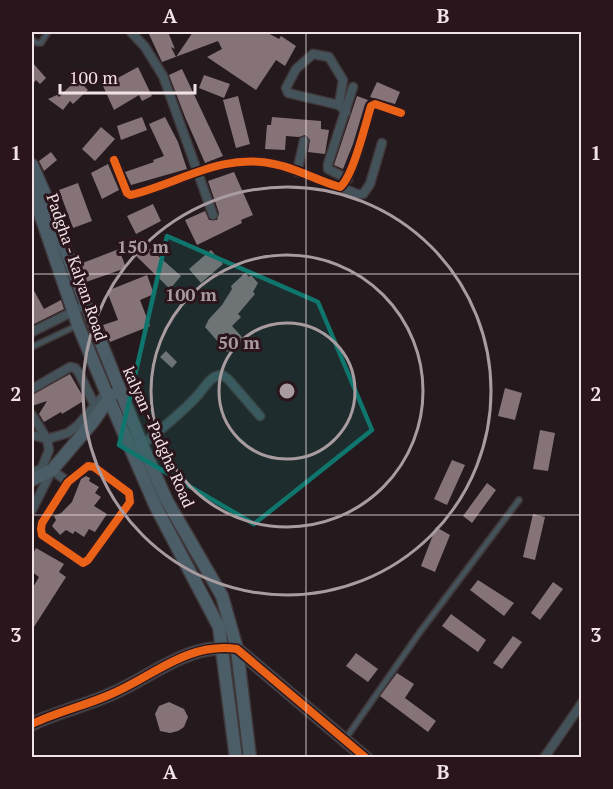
<svg xmlns="http://www.w3.org/2000/svg" width="613" height="789" font-family="'PT Serif',serif">
  <style>
    .building { fill: #867378 }
    .lines { fill: none; stroke-linecap: round; stroke-linejoin: round }
    .lane-casing { stroke: #40373a; stroke-width: 8 }
    .street-casing { stroke: #40373a; stroke-width: 11 }
    .secondary-casing { stroke: #40373a; stroke-width: 15 }
    .lane { stroke: #44535a; stroke-width: 4.5 }
    .street { stroke: #44535a; stroke-width: 8 }
    .secondary { stroke: #4b5e68; stroke-width: 12 }
    .cycleway-casing { stroke: #29151b; stroke-width: 11 }
    .cycleway { stroke: #ea6118; stroke-width: 8 }
    .marked { fill: #0f766e; fill-opacity: 0.2; stroke: #0f766e; stroke-width: 4.5; stroke-linejoin: round }
    .grid { fill: none; stroke: #f1e2e6; stroke-width: 1.5; stroke-opacity: 0.55 }
    .ring { fill: none; stroke: #a99ca0; stroke-width: 3 }
    .labels { text-anchor: middle; dominant-baseline: central; stroke-width: 6; stroke-linejoin: round; paint-order: stroke }
    .street-label { font-size: 16px; fill: #f1e2e6; stroke: #29151b }
    .centre { fill: #a99ca0; stroke: #29151b; stroke-width: 3 }
    .ring-label { font-size: 18px; text-anchor: middle; font-weight: bold; fill: #a99ca0; stroke: #29151b; stroke-width: 6; stroke-linejoin: round; paint-order: stroke }
    .neatline { fill: none; stroke: #f1e2e6; stroke-width: 2 }
    .grid-label { font-size: 20px; text-anchor: middle; font-weight: bold; fill: #f1e2e6 }
  </style>
  <rect width="100%" height="100%" fill="#241a1d"/>
  <g class="building">
    <polygon points="148,32 168,32 175,49 171,47 176,57 193,32 266,32 279,39 281,36 296,46 285,66 276,60 256,90 207,57 222,49 218,41 162,62"/>
    <polygon points="32,62 46,78 40,84 36,80 32,85"/>
    <polygon points="138,67 152,96 142,101 139,95 114,110 103,86"/>
    <polygon points="182,69 223,156 205,163 185,117 169,75"/>
    <polygon points="204,75 230,84 224,98 199,88"/>
    <polygon points="77,79 88,90 73,104 70,101 63,110 48,99 57,95 59,97"/>
    <polygon points="377,82 400,92 395,104 370,97"/>
    <polygon points="238,96 250,144 236,148 223,100"/>
    <polygon points="357,96 368,100 365,104 353,144 343,169 334,165"/>
    <polygon points="142,117 147,130 121,140 117,126"/>
    <polygon points="165,117 178,142 187,169 131,185 125,172 154,162 153,160 164,156 149,124"/>
    <polygon points="272,117 321,121 321,129 329,130 325,154 308,152 310,140 305,135 299,137 286,136 285,150 265,149 267,125 271,125"/>
    <polygon points="101,127 115,139 95,161 82,149"/>
    <polygon points="51,152 57,160 44,171 39,161"/>
    <polygon points="108,164 119,190 102,199 91,173"/>
    <polygon points="234,172 253,215 241,220 242,223 197,245 185,220 205,211 209,220 217,220 219,213 208,181"/>
    <polygon points="78,183 92,221 73,228 59,190"/>
    <polygon points="153,204 161,221 136,234 127,216"/>
    <polygon points="139,239 181,276 170,289 130,250"/>
    <polygon points="119,249 126,268 86,282 80,264"/>
    <polygon points="211,250 223,264 201,283 189,269"/>
    <polygon points="245,273 249,277 251,275 258,283 253,292 255,294 238,314 241,317 232,326 242,337 227,352 205,327 209,319 222,305 232,289 231,286"/>
    <polygon points="147,275 154,294 140,300 150,326 110,342 103,325 118,320 107,291"/>
    <polygon points="32,287 44,309 61,300 64,309 32,325"/>
    <polygon points="166,351 177,362 172,368 160,357"/>
    <polygon points="70,374 85,400 62,414 61,412 44,422 39,414 47,401 32,406 32,395"/>
    <polygon points="505,388 522,393 515,420 498,416"/>
    <polygon points="540,430 555,433 548,471 533,469"/>
    <polygon points="452,460 465,465 447,505 434,499"/>
    <polygon points="86,476 90,478 89,481 99,487 95,493 101,497 94,506 107,514 95,532 89,529 84,537 75,531 73,534 66,530 60,535 52,526 56,520 54,516 61,513 72,502 81,479"/>
    <polygon points="487,483 496,490 472,523 463,516"/>
    <polygon points="533,514 545,517 535,560 523,557"/>
    <polygon points="436,527 450,535 435,572 421,566"/>
    <polygon points="36,548 64,564 59,572 66,577 32,630 32,589 39,577 32,572 32,555"/>
    <polygon points="478,580 514,603 504,616 470,590"/>
    <polygon points="553,582 563,589 540,620 531,613"/>
    <polygon points="451,614 486,640 478,652 442,626"/>
    <polygon points="513,636 522,642 502,669 493,663"/>
    <polygon points="356,653 378,669 368,682 346,666"/>
    <polygon points="397,673 414,684 405,698 436,721 428,732 380,696"/>
    <polygon points="169,702 184,709 188,717 184,727 178,731 170,733 160,731 155,714 159,706"/>
  </g>
  <g class="lines">
    <defs>
      <g id="lane">
        <polyline points="32,40 37,43 41,43 48,32"/>
        <polyline points="32,347 78,325"/>
        <polyline points="346,738 420,632 519,500"/>
      </g>
      <g id="street">
        <polyline points="131,32 145,47 163,76 213,215"/>
        <polyline points="339,105 343,80 329,57 313,54 296,69 286,88 288,93 339,105 346,112"/>
        <path d="M 114,160 L 127,193 L 130,195 C 178,184 222,152 274,164 C 296,168 318,181 340,187 C 353,177 365,125 371,106 L 375,104 L 401,113"/>
        <polyline points="297,172 304,141"/>
        <polyline points="348,179 328,169 328,164 353,87"/>
        <polyline points="340,187 357,194 363,194 370,184 382,143"/>
        <polyline points="32,332 86,305"/>
        <polyline points="32,389 70,367 75,368 79,373 95,406"/>
        <polyline points="32,415 47,439 68,433 78,425 106,393"/>
        <polyline points="32,435 47,439 49,450 42,468 33,473"/>
        <path d="M 142,445 C 161,429 182,413 198,395 C 205,387 211,375 222,375 L 228,379 L 260,416"/>
        <polygon points="88,466 94,467 129,493 130,502 88,560 83,563 42,535 41,529 42,523 68,482"/>
        <polyline points="32,510 52,470 68,482"/>
        <polyline points="544,758 582,703"/>
      </g>
      <g id="secondary">
        <polyline points="32,165 43,190 86,305 142,445 167,501 222,596 237,649 250,758"/>
        <polyline points="32,190 78,325 109,399 156,507 219,627 236,758"/>
        <polyline points="32,480 52,470 92,423 112,395"/>
        <path d="M 32,724 C 57,712 84,706 109,695 C 153,677 186,642 237,649 L 366,758"/>
      </g>
    </defs>
    <use href="#lane" class="lane-casing"/>
    <use href="#street" class="street-casing"/>
    <use href="#secondary" class="secondary-casing"/>
    <use href="#lane" class="lane"/>
    <use href="#street" class="street"/>
    <use href="#secondary" class="secondary"/>
    <defs>
      <g id="cycleway">
        <path d="M 114,160 L 127,193 L 130,195 C 178,184 222,152 274,164 C 296,168 318,181 340,187 C 353,177 365,125 371,106 L 375,104 L 401,113"/>
        <polygon points="88,466 94,467 129,493 130,502 88,560 83,563 42,535 41,529 42,523 68,482"/>
        <path d="M 32,724 C 57,712 84,706 109,695 C 153,677 186,642 237,649 L 366,758"/>
      </g>
    </defs>
    <use href="#cycleway" class="cycleway-casing"/>
    <use href="#cycleway" class="cycleway"/>
  </g>
  <path class="marked" d="M 167,236 L 318,302 L 372,430 L 254,524 L 119,445 Z"/>
  <path class="grid" d="M 306,32 L 306,758M 32,274 L 582,274M 32,515 L 582,515"/>
  <g class="ring">
    <circle cx="287" cy="391" r="68"/>
    <circle cx="287" cy="391" r="136"/>
    <circle cx="287" cy="391" r="204"/>
  </g>
  <g class="labels">
    <g class="street-label">
      <text transform="translate(77 267) rotate(71)">Padgha - Kalyan Road</text>
      <text transform="translate(159 437) rotate(66)">kalyan - Padgha Road</text>
    </g>
  </g>
  <circle cx="287" cy="391" r="9" class="centre"/>
  <g class="ring-label">
    <text x="143" y="253">150 m</text>
    <text x="191" y="301">100 m</text>
    <text x="239" y="349">50 m</text>
  </g>
  <rect width="613" height="789" fill="none" stroke="#29151b" stroke-width="66"/>
  <path d="M60 84v9h135v-9" fill="none" stroke="#f1e2e6" stroke-width="3"/>
  <text x="69" y="84" font-size="18" fill="#f1e2e6" stroke="#29151b" stroke-width="4.5" paint-order="stroke">100 m</text>
  <rect x="33" y="33" width="547" height="723" class="neatline"/>
  <g class="grid-label">
    <text x="170" y="23">A</text>
    <text x="443" y="23">B</text>
    <text x="16" y="160">1</text>
    <text x="596" y="160">1</text>
    <text x="16" y="401">2</text>
    <text x="596" y="401">2</text>
    <text x="16" y="642">3</text>
    <text x="596" y="642">3</text>
    <text x="170" y="779">A</text>
    <text x="443" y="779">B</text>
  </g>
</svg>
